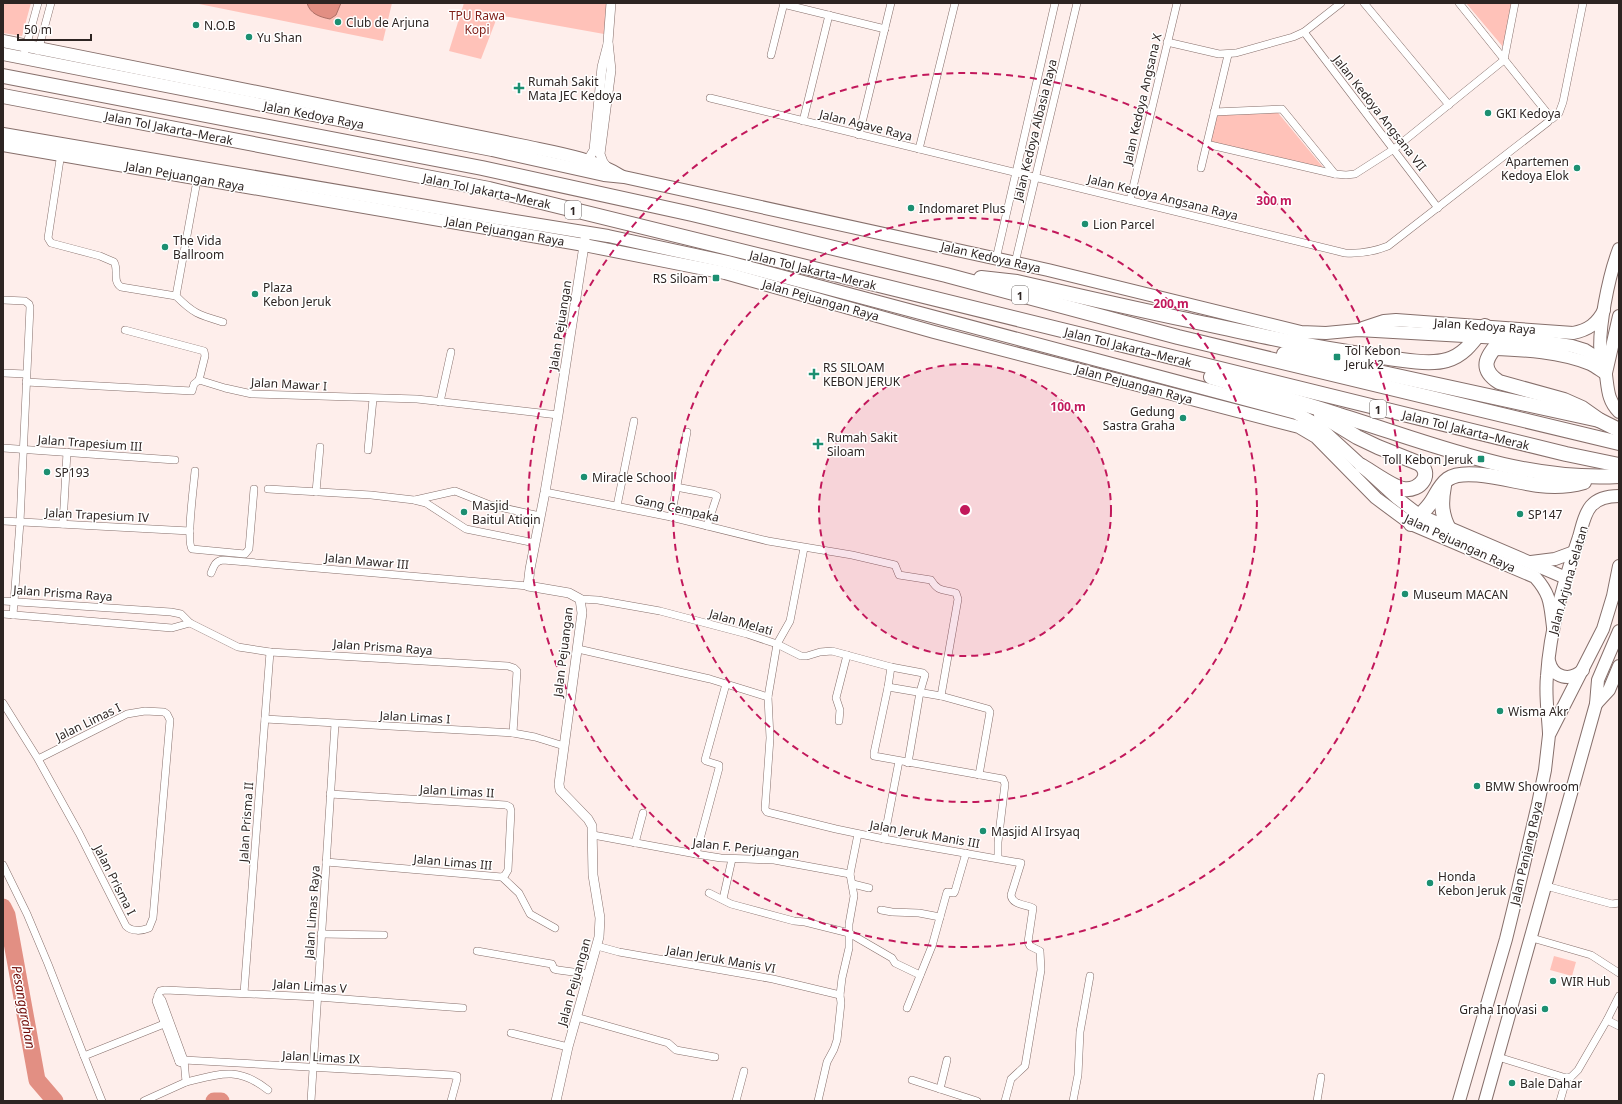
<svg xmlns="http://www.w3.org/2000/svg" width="1622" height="1104" font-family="'Noto Sans',sans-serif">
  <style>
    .green { fill: #ffc2b9 }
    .water { fill: #e28f83; stroke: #ac6f66 }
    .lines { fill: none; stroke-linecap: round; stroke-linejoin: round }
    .river { stroke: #e28f83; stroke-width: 17 }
    .minor-casing { stroke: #866f6b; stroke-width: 8 }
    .tertiary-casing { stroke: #866f6b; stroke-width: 10 }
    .primary-casing { stroke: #866f6b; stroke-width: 14 }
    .motorway-casing { stroke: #866f6b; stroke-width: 16 }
    .minor { stroke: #fff; stroke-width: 7 }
    .tertiary { stroke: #fff; stroke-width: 9 }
    .primary { stroke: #fff; stroke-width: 12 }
    .motorway { stroke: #fff; stroke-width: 14 }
    .ring { fill: none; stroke: #c2185b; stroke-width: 2; stroke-dasharray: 7 5 }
    .poi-dot { fill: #1c8f71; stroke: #fff; stroke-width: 1.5 }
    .labels { text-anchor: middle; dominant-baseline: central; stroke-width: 3; stroke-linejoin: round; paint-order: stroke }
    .shield { fill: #fff; stroke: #6c6664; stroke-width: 1 }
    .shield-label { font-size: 11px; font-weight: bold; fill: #2d2422 }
    .park-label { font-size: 12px; fill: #7f1e17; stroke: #fff }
    .poi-label { font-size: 12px; fill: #2d2422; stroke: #fff; text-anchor: start }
    .street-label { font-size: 12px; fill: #2d2422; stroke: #fff }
    .water-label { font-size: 13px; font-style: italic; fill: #700b07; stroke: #fff }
    .centre { fill: #c2185b; stroke: #fff; stroke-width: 2 }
    .ring-label { font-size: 12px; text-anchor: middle; font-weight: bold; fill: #c2185b; stroke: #fff; stroke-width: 3; stroke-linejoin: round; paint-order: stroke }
  </style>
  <rect width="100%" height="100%" fill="#feeeeb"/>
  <g class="green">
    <polygon points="3,3 31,3 22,36 3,33"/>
    <polygon points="194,3 392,3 383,41"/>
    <polygon points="464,3 607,3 604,34 498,15 481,59 449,51"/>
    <polygon points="1466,3 1515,3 1504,48"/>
    <polygon points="1274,108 1327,172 1209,142 1217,115"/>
    <polygon points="1554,956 1576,962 1572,976 1550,970"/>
  </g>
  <path class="water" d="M 307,3 L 341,3 L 336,15 L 330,19 C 320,17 310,14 307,3 Z"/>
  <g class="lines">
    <g class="river">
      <polyline points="3,907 7,915 37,1080 55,1101"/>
      <polyline points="214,1101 221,1101"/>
    </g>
    <defs>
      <g id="minor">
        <polyline points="1364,3 1449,105"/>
        <polyline points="1459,3 1552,119 1559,113 1563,102 1583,3"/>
        <polyline points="783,4 885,29"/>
        <polyline points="1304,32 1438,208"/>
        <polyline points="1167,42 1219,54 1236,53 1293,37 1304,32 1341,3"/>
        <polyline points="38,51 51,3"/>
        <polyline points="771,55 784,3"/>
        <polyline points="23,58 38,3"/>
        <path d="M 710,98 L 1345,253 C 1361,254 1373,252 1388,246 L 1548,122"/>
        <polyline points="1214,112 1282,109 1335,174"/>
        <polyline points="803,121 829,15"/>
        <polyline points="859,135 891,3"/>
        <polyline points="1206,144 1335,174 1346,175 1355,174 1394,149 1504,60 1515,3"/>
        <polyline points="919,149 955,3"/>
        <path d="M 61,153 L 48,238 L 51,243 L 100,256 L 114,262 C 119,270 112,281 121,287 L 176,296 L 198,175"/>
        <polyline points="1201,168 1228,55"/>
        <polyline points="1130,200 1177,3"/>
        <polyline points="996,259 1055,3"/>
        <polyline points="1015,263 1077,3"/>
        <path d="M 176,296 C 194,314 199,315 223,322"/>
        <polyline points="3,300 25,301 29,304 30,307 20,522 13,615"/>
        <polyline points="125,330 204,351 205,356 199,380"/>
        <polyline points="3,373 26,374"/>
        <polyline points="199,380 225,388 252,394 417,399 558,415"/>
        <polyline points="26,382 192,391 194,384 199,380"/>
        <polyline points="440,402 451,352"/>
        <polyline points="3,448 175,460"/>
        <polyline points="368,450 373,399"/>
        <path d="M 195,471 C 194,484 186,542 192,549 L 245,554 L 249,549 L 254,489"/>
        <polyline points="676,487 713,494 717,496 707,526"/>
        <polyline points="268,489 371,495 414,500 426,503 466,529 535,543"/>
        <polyline points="316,492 320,447"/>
        <path d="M 545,492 L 671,517 L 768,541 L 852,555 L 895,565 L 899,575 L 931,580 C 939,593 944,589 956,593 L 958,599 L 941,696"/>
        <polyline points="415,500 455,491 490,505 540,516"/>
        <polyline points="617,506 634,421"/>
        <polyline points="671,517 687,432"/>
        <polyline points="3,521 190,531"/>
        <polyline points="63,524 67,452"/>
        <path d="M 804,548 L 790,621 L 777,644 L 768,697 L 770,738 L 765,809 L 767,812 L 836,829 L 884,839 L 1021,863 L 1011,895 C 1012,905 1025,904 1033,908 L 1028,942 L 1030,946 L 1040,951 L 1041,970 L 1025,1066 L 1011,1079 L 1005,1101"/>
        <path d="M 211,573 C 214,566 215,561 223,560 L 528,586"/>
        <polyline points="580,599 598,600 660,611 747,634 777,644 801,656 807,656 820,652 832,651 891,667 923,673 925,675 920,692 908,763"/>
        <polyline points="3,601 171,612 181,614 190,623 238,647 270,652 508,666 514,668 517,671 513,733"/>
        <polyline points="3,614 172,628 190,623"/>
        <polyline points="578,649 710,679 768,697"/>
        <polyline points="891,667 888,687 874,753 874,756 1003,779 1005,784 998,842 998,858"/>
        <polyline points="888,687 941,696 988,709 990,712 979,775"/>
        <path d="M 3,703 L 38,759 L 79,833 L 126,926 C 132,932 142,931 149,928 L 153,918 L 170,720 L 167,714 L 164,712 L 145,711 L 127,714 L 38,759"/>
        <polyline points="265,719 513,733 535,737 564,746"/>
        <polyline points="839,721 840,710 836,698 847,655"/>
        <polyline points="330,794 506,805 510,807 511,811 508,870 505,875 502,877"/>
        <polyline points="593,835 696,854 721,858 774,860 850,874"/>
        <polyline points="884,839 899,761"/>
        <polyline points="635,843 643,813"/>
        <polyline points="696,854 719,768 719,765 706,761 705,760 726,684"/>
        <polyline points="326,862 502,877 519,893 530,914 555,928"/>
        <polyline points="3,865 27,914 48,964 84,1056"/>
        <polyline points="853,884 869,888"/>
        <polyline points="1546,886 1612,904 1619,903"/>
        <polyline points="709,893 731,904 794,921 805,922 849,933 892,958 895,963 920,975"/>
        <polyline points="723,899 732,859"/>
        <polyline points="881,910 892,912 919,913 940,917"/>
        <polyline points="321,934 384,935"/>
        <polyline points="1532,938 1591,955 1619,973"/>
        <polyline points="597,946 619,952 773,979 840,995"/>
        <polyline points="477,951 546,963 552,964 554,969 558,970 588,974"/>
        <polyline points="244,993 270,652"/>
        <polyline points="907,1008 932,946 947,892 954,893 955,891 966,853"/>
        <polyline points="576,1017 668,1043 676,1050 715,1057"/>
        <polyline points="1607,1020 1619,1026"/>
        <polyline points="511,1033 568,1047"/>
        <polyline points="1498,1057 1563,1077 1571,1077 1578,1070 1607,1020 1619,996"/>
        <polyline points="179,1062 184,1060 452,1075 457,1076 457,1079 451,1101"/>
        <polyline points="184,1064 179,1062 156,1001 160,991 165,990 317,997 463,1008"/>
        <polyline points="912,1080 977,1101"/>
        <path d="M 186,1082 C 219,1074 238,1066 268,1090"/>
        <polyline points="940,1089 947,1060"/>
        <polyline points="102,1101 84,1056 164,1024"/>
        <polyline points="144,1101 186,1082 184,1060 162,1000 158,995"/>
        <polyline points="311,1101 335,724"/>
        <polyline points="736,1101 744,1071"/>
        <polyline points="818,1101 827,1062 834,1049 837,1040 841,1003 840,995 842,978 849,948 849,924 854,896 850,874 858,834"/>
        <polyline points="1073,1101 1078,1075 1080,1032 1090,976"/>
        <polyline points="1317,1101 1321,1077"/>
        <polyline points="1560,1101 1567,1077"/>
      </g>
      <g id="tertiary">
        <polyline points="588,160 594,150 602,67 608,44"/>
        <polyline points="607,167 603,162 600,154 611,70 608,42 611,3"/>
        <polyline points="556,1101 568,1047 599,937 600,918 593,875 592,826 588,819 560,790 559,784 582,613 580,599 569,593 528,586 530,569 545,492 558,415 585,239"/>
      </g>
      <g id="primary">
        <path d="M 3,41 L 525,146 C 558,153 592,158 621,176"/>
        <polyline points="3,54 492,150 604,175 624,177 1048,270 1301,332 1326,333 1358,330 1533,340 1572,346 1585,350 1601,360"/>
        <polyline points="3,134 479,215 608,236 728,262 1281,409 1296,413 1316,424 1397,498 1419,515 1566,578"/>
        <path d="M 3,145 L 584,245 L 725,273 L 934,332 L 1299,427 L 1316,437 L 1376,498 L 1411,524 L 1535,577 C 1551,595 1550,604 1553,627"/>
        <path d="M 1619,249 C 1609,275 1597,331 1601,358 C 1601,364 1605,369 1606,375 C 1608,390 1608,401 1619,412"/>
        <path d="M 1363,328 L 1384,321 L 1396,320 L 1573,333 C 1588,330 1597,324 1604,310"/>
        <path d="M 1493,349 C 1525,350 1560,352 1590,364 C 1596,367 1601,371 1606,374"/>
        <polyline points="1606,373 1619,316"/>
        <polyline points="1531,562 1555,559 1574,552"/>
        <path d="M 1549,661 C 1553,678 1570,682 1583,670"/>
        <polyline points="1596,704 1609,690 1619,666"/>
        <path d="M 1549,733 C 1548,714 1545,695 1547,676 C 1550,628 1564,582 1579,537 C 1582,527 1584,514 1591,506 C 1598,498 1609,496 1619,496"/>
        <polyline points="1459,1101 1506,939 1517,894 1538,804 1545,770 1549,735 1603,629 1613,596 1619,566"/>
        <polyline points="1485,1101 1596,704 1598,680 1619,631"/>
      </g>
      <g id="motorway">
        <polyline points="3,76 482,168 692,214 946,275 1178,337 1619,443"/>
        <polyline points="3,96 489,189 1566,454 1619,465"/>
        <path d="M 981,278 L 1017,282 C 1074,295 1131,308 1188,320 C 1248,333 1309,347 1369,355 C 1390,358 1428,366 1447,360 C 1465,355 1474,340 1485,326"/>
        <path d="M 1503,338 C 1489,354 1476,367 1499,382 L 1564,400 L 1582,408 L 1599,420 L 1619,430"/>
        <polyline points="1284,354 1342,364 1599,420"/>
        <path d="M 1211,377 C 1254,390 1297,401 1339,415 C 1430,443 1522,482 1619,476"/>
        <path d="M 1321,415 L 1357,437 L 1378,447 L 1418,463 C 1434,472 1421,492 1403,489 C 1393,487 1372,472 1362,466"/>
        <path d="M 1444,486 C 1441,502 1441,514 1449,529"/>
        <path d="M 1411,524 C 1418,517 1427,509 1432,501 C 1437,493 1440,485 1448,479 C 1466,466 1517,483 1539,485 C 1554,487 1570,486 1584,482"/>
      </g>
    </defs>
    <use href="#minor" class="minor-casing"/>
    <use href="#tertiary" class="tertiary-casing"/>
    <use href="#primary" class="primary-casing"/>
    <use href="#motorway" class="motorway-casing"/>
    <use href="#minor" class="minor"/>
    <use href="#tertiary" class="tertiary"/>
    <use href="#primary" class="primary"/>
    <use href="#motorway" class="motorway"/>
  </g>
  <circle cx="965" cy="510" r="146" fill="#c2185b" fill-opacity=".12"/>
  <g class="ring">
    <circle cx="965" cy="510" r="146"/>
    <circle cx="965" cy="510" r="292"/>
    <circle cx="965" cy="510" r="437"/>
  </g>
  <g class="poi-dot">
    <circle cx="338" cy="22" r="4"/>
    <circle cx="196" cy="25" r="4"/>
    <circle cx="249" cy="37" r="4"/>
    <path d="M517 82h4v4h4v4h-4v4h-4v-4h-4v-4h4z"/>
    <circle cx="1488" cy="113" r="4"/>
    <circle cx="1577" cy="168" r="4"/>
    <circle cx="911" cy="208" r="4"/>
    <circle cx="1085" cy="224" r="4"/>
    <circle cx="165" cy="247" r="4"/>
    <rect x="712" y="274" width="8" height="8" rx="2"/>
    <circle cx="255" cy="294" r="4"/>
    <rect x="1333" y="353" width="8" height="8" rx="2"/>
    <path d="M812 368h4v4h4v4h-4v4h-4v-4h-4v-4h4z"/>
    <circle cx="1183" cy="418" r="4"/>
    <path d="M816 438h4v4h4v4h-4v4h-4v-4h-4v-4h4z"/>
    <rect x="1477" y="455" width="8" height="8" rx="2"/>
    <circle cx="47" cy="472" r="4"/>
    <circle cx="584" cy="477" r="4"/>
    <circle cx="464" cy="512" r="4"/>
    <circle cx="1520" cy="514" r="4"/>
    <circle cx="1405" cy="594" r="4"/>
    <circle cx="1500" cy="711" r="4"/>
    <circle cx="1477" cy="786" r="4"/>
    <circle cx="983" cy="831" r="4"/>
    <circle cx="1430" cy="883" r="4"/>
    <circle cx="1553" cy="981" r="4"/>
    <circle cx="1545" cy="1009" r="4"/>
    <circle cx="1512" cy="1083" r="4"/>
  </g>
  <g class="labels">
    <g class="shield">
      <rect x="565" y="201" width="16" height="18" rx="3"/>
      <rect x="1012" y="286" width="16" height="18" rx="3"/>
      <rect x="1370" y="400" width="16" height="18" rx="3"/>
    </g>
    <g class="shield-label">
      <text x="573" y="210">1</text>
      <text x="1020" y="295">1</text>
      <text x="1378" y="409">1</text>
    </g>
    <g class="park-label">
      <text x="477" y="15">TPU Rawa<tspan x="477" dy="14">Kopi</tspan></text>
    </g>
    <g class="poi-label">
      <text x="346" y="22">Club de Arjuna</text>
      <text x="204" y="25">N.O.B</text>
      <text x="257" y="37">Yu Shan</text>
      <text x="528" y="81">Rumah Sakit<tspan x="528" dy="14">Mata JEC Kedoya</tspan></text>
      <text x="1496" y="113">GKI Kedoya</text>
      <text x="1569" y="161" text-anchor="end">Apartemen<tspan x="1569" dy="14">Kedoya Elok</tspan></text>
      <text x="919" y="208">Indomaret Plus</text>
      <text x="1093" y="224">Lion Parcel</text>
      <text x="173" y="240">The Vida<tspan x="173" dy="14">Ballroom</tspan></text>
      <text x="708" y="278" text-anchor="end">RS Siloam</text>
      <text x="263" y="287">Plaza<tspan x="263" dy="14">Kebon Jeruk</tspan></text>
      <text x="1345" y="350">Tol Kebon<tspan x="1345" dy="14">Jeruk 2</tspan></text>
      <text x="823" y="367">RS SILOAM<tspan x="823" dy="14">KEBON JERUK</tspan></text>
      <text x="1175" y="411" text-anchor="end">Gedung<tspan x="1175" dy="14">Sastra Graha</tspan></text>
      <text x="827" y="437">Rumah Sakit<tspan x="827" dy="14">Siloam</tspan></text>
      <text x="1473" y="459" text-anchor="end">Toll Kebon Jeruk</text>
      <text x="55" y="472">SP193</text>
      <text x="592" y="477">Miracle School</text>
      <text x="472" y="505">Masjid<tspan x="472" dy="14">Baitul Atiqin</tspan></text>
      <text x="1528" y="514">SP147</text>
      <text x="1413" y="594">Museum MACAN</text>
      <text x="1508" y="711">Wisma Akr</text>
      <text x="1485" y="786">BMW Showroom</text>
      <text x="991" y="831">Masjid Al Irsyaq</text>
      <text x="1438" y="876">Honda<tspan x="1438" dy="14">Kebon Jeruk</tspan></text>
      <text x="1561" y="981">WIR Hub</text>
      <text x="1537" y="1009" text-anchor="end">Graha Inovasi</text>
      <text x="1520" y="1083">Bale Dahar</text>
    </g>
    <g class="street-label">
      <text transform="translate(1142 99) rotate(-77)">Jalan Kedoya Angsana X</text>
      <text transform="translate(1380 113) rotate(52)">Jalan Kedoya Angsana VII</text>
      <text transform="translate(314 115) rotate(11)">Jalan Kedoya Raya</text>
      <text transform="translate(866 125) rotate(14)">Jalan Agave Raya</text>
      <text transform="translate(169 128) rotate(11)">Jalan Tol Jakarta–Merak</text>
      <text transform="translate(1035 130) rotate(-76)">Jalan Kedoya Albasia Raya</text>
      <text transform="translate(185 176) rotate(10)">Jalan Pejuangan Raya</text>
      <text transform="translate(487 191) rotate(12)">Jalan Tol Jakarta–Merak</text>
      <text transform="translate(1163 197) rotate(14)">Jalan Kedoya Angsana Raya</text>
      <text transform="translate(505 231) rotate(10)">Jalan Pejuangan Raya</text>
      <text transform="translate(991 257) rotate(13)">Jalan Kedoya Raya</text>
      <text transform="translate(813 270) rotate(14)">Jalan Tol Jakarta–Merak</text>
      <text transform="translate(821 300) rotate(16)">Jalan Pejuangan Raya</text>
      <text transform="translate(560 325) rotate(-81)">Jalan Pejuangan</text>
      <text transform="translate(1485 326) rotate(4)">Jalan Kedoya Raya</text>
      <text transform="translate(1128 347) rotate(14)">Jalan Tol Jakarta–Merak</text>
      <text transform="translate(289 384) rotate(3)">Jalan Mawar I</text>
      <text transform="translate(1134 384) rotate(15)">Jalan Pejuangan Raya</text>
      <text transform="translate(1466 430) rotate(14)">Jalan Tol Jakarta–Merak</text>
      <text transform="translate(90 443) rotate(4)">Jalan Trapesium III</text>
      <text transform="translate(677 508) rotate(13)">Gang Cempaka</text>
      <text transform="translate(97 515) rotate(3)">Jalan Trapesium IV</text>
      <text transform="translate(1460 543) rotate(25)">Jalan Pejuangan Raya</text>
      <text transform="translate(367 561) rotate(5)">Jalan Mawar III</text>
      <text transform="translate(1568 580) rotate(-74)">Jalan Arjuna Selatan</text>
      <text transform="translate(63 593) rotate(4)">Jalan Prisma Raya</text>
      <text transform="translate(741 622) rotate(16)">Jalan Melati</text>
      <text transform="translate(383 647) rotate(4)">Jalan Prisma Raya</text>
      <text transform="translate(563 652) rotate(-83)">Jalan Pejuangan</text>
      <text transform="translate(415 717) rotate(3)">Jalan Limas I</text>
      <text transform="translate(88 722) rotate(-26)">Jalan Limas I</text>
      <text transform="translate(457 791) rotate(3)">Jalan Limas II</text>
      <text transform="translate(246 822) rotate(-86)">Jalan Prisma II</text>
      <text transform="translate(925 834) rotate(10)">Jalan Jeruk Manis III</text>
      <text transform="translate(746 848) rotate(6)">Jalan F. Perjuangan</text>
      <text transform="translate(1526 853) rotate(-77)">Jalan Panjang Raya</text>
      <text transform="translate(453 862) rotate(5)">Jalan Limas III</text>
      <text transform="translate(115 880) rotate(63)">Jalan Prisma I</text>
      <text transform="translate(312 912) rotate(-86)">Jalan Limas Raya</text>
      <text transform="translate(721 959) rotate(10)">Jalan Jeruk Manis VI</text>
      <text transform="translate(574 982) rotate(-74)">Jalan Pejuangan</text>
      <text transform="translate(310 986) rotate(4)">Jalan Limas V</text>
      <text transform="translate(321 1057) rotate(3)">Jalan Limas IX</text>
    </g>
    <g class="water-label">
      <text transform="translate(24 1007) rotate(80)">Pesanggrahan</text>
    </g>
  </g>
  <circle cx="965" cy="510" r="6" class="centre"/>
  <g class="ring-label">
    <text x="1274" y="205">300 m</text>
    <text x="1171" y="308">200 m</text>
    <text x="1068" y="411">100 m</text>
  </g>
  <rect width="1622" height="1104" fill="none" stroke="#2d2422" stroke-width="8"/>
  <path d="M18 34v6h73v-6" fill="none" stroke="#2d2422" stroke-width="2"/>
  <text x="24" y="34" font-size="12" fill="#2d2422" stroke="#ffffff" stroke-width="3" paint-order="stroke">50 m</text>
</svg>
